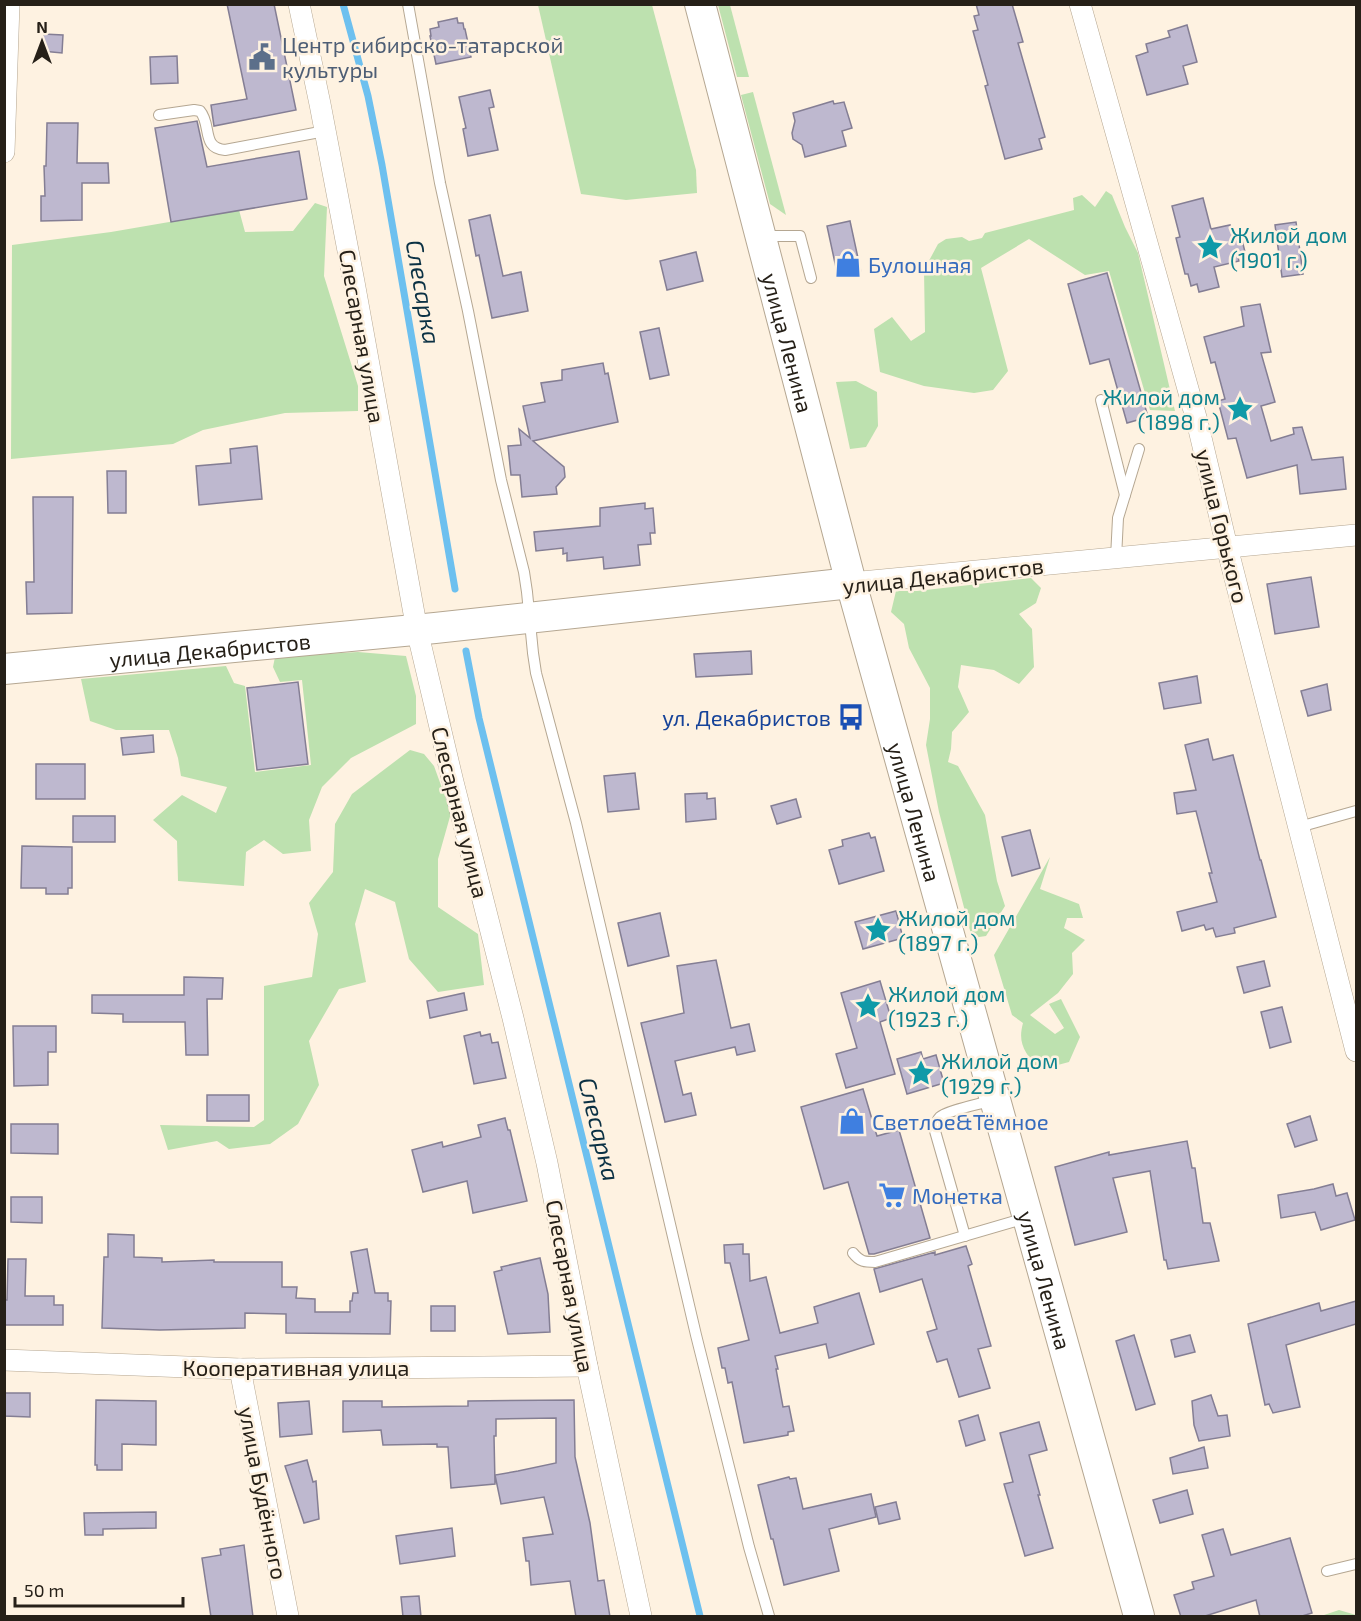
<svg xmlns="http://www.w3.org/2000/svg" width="1361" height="1621" font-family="'Exo 2',sans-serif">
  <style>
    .grass { fill: #bde1af }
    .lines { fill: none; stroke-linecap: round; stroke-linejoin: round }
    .stream { stroke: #6dc0ef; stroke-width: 7 }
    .building { fill: #beb8cf; stroke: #847e94; stroke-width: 1.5 }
    .lane-casing { stroke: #b5a792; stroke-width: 12 }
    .street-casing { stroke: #b5a792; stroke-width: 22 }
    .secondary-casing { stroke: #b5a792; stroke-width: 32 }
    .lane { stroke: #fff; stroke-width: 10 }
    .street { stroke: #fff; stroke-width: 21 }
    .secondary { stroke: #fff; stroke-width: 30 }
    .labels { text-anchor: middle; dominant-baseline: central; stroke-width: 5; stroke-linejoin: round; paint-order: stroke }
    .service-label { font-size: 22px; fill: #4e5e75; stroke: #fef2e1; text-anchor: start }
    .culture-label { font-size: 22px; fill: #0d838f; stroke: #fef2e1; text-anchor: start }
    .shop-label { font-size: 22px; fill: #366cbe; stroke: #fef2e1; text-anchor: start }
    .street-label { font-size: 22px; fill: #262018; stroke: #fef2e1 }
    .transit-label { font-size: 22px; fill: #164399; stroke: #fef2e1; text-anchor: end }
    .water-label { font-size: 24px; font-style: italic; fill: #0b3144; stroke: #fef2e1 }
  </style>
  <rect width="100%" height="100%" fill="#fef2e1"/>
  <g class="grass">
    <polygon points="538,5 652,5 696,170 697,193 626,200 581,194"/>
    <polygon points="718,5 730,5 749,77 737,77"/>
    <polygon points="753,92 786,215 770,204 741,95"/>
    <polygon points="1106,191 1112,195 1125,227 1138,253 1175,411 1150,410 1109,271 1085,275 1029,239 981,268 1008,371 993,390 974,393 924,386 880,372 874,329 892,317 911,341 925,332 924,270 938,244 946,239 962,237 969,241 982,238 985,233 1074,210 1073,198 1082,195 1095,207"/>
    <polygon points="315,203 327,207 324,276 358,386 358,411 285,413 203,430 173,444 11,459 12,245 111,232 239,210 245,232 293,231"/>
    <polygon points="856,381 877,392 878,426 866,447 850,449 836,382"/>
    <polygon points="1031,578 1041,588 1036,603 1019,614 1032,629 1034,667 1019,684 994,670 961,665 958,687 969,712 952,732 951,749 948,762 958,766 985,815 997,881 1005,906 986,936 972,938 939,812 926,745 930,719 930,688 909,648 904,624 891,612 896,591 917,591"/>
    <polygon points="358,652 406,656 416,696 416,724 351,758 322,787 309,820 311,851 283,854 264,840 246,852 244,886 178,881 177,841 153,820 182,795 216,813 227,787 181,776 178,758 169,730 116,730 90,721 81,679 226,666 234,683 245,686 255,772 311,765 302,680 280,682 273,667 275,657"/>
    <polygon points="410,750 424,754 434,766 451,813 438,859 438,907 478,934 484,985 438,992 409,959 395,902 365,889 355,924 366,982 339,989 309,1041 319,1085 298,1124 270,1144 229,1149 217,1141 168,1150 160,1125 254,1127 264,1120 264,986 312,977 318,934 309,903 333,872 335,824 352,794"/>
    <path d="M 1050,857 L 1040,889 L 1079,904 L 1083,918 L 1067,918 L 1064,928 L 1085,940 L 1072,953 L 1073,974 L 1058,993 L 1030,1015 L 1055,1034 L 1064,1028 L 1049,1004 L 1061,999 L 1080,1037 L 1069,1062 L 1039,1070 C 1026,1053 1017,1045 1023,1023 L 1012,1015 L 994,955 Z"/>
    <polygon points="1339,1610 1356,1615 1356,1616 1321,1616"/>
  </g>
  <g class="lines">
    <g class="stream">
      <polyline points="343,4 368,96 382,165 455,589"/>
      <polyline points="466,651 479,718 700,1616"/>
    </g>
  </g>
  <g class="building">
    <polygon points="227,4 274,4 296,110 214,126 211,105 247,99"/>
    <polygon points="976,4 1012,4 1023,42 1018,43 1045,137 1039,139 1042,149 1005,159 985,86 988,85 973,31 978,30 974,16 979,15"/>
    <polygon points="457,18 458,23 463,23 464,29 465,29 471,57 436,64 430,36 431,36 430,29 439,27 438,22"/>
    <polygon points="1187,25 1197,62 1183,66 1188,84 1147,95 1136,56 1148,52 1146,44 1170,37 1168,31"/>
    <polygon points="43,34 63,35 62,53 42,51"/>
    <polygon points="177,56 178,83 151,84 150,57"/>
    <polygon points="490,90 494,107 489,108 498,150 468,156 463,129 466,128 459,97"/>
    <polygon points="833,101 834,104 844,102 852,128 842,131 846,146 805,157 802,145 793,139 792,133 795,121 793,113"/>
    <polygon points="197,121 207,167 299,151 307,199 171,222 155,128"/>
    <polygon points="47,123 78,123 77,163 108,163 109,183 82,183 82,220 41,221 41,196 45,196 44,166 46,166"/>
    <polygon points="1203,198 1211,229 1230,225 1232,234 1240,232 1246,256 1238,257 1239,261 1214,267 1219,287 1199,292 1197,284 1191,286 1188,274 1185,274 1176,238 1180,237 1172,206"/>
    <polygon points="490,215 503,276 521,272 528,311 492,318 479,255 476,256 469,220"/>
    <polygon points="850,221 861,272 838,277 827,226"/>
    <polygon points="1296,222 1303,274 1282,277 1275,225"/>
    <polygon points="696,252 703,281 667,290 660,261"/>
    <polygon points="1107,273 1148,417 1127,423 1109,359 1090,364 1068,284"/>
    <polygon points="1260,304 1271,352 1261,353 1275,402 1261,406 1271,441 1294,434 1293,428 1302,427 1312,460 1343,457 1346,489 1300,494 1297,465 1247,478 1236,438 1228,439 1218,401 1225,399 1215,362 1211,363 1204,337 1244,326 1241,307"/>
    <polygon points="659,328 669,375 650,379 640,332"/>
    <polygon points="603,363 605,374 608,373 618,422 533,441 564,467 565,477 556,487 557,494 522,497 520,475 511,475 508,446 521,445 519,429 530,438 523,406 545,402 541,383 562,380 562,370"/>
    <polygon points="257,446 262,499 199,505 196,466 231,463 230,449"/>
    <polygon points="107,471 126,471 126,513 108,513"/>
    <polygon points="33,497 73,497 72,613 27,614 26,582 34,582"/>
    <polygon points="645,503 645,509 653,508 655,533 650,533 651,544 638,545 640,565 604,569 603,557 567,561 567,553 563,554 563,548 536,551 534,532 600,526 600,508"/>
    <polygon points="1311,577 1319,627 1275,634 1267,584"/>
    <polygon points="751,651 752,674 696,677 694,654"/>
    <polygon points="1197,676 1201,703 1164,709 1159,683"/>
    <polygon points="298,682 308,764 257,770 247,688"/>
    <polygon points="1327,684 1331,710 1308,716 1301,691"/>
    <polygon points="153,735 154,752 123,755 121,738"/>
    <polygon points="1208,739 1213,760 1233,755 1260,860 1261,860 1276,917 1234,928 1235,933 1216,937 1213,928 1206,930 1204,925 1182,931 1177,912 1217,902 1209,873 1212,873 1196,811 1177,814 1174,793 1196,790 1185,745"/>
    <rect x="36" y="764" width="49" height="35"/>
    <polygon points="635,773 639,809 608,812 604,776"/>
    <polygon points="707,793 707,799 715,798 716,819 686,822 685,794"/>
    <polygon points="796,799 801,817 777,824 771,806"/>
    <rect x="73" y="816" width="42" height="26"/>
    <polygon points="1030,830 1040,868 1012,876 1002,837"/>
    <polygon points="869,833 871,838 875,837 884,871 839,884 829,850 843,846 842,840"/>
    <polygon points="22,846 72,847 72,888 68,888 68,894 46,894 46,888 21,888"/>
    <polygon points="896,911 903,938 863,949 855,922"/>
    <polygon points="660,913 669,956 628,966 618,923"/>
    <polygon points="716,960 731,1028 749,1024 755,1051 737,1055 735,1047 675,1061 683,1095 691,1093 696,1115 665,1122 641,1023 684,1013 677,966"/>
    <polygon points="1264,961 1270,986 1244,993 1237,967"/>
    <polygon points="184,977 223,978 222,999 207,999 208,1055 186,1055 185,1022 123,1022 123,1014 92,1013 92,995 184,995"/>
    <polygon points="880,981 891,1018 880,1022 895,1074 846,1088 836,1054 857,1048 841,993"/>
    <polygon points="464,993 467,1010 430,1018 427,1001"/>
    <polygon points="1282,1007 1291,1042 1270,1048 1261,1012"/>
    <polygon points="13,1026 56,1026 56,1052 48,1052 48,1085 14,1086"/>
    <polygon points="480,1032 481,1036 490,1034 492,1043 498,1042 506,1078 474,1084 464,1036"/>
    <polygon points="921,1052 923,1059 936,1055 944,1083 907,1094 897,1059"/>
    <polygon points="863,1089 877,1136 899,1130 930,1238 874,1254 869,1254 848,1182 824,1189 801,1107"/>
    <rect x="207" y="1095" width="42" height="26"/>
    <polygon points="1310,1116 1317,1140 1295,1147 1287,1124"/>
    <polygon points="505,1118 508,1130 510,1130 527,1201 473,1213 467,1181 423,1192 412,1150 442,1142 443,1147 481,1137 478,1125"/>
    <polygon points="11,1124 58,1124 58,1154 11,1153"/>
    <polygon points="1187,1141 1192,1168 1195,1168 1203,1223 1210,1223 1219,1261 1168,1269 1166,1260 1164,1260 1150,1171 1113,1178 1127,1232 1075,1245 1055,1167 1109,1152 1109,1155"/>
    <polygon points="1333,1184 1336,1196 1347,1193 1355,1220 1321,1230 1315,1212 1281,1218 1278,1195 1314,1189"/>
    <polygon points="11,1197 42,1197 42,1223 11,1222"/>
    <polygon points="108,1234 134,1235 134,1257 162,1258 162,1262 214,1260 214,1262 282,1262 282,1287 297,1287 296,1298 315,1299 315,1312 350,1312 350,1301 352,1301 353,1293 358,1293 351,1252 367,1249 375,1293 388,1293 388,1301 391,1301 390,1334 286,1333 286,1314 245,1313 245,1328 160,1330 102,1328 104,1257 108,1257"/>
    <polygon points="743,1244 743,1254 749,1254 750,1281 766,1277 780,1333 818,1323 814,1307 859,1293 874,1344 829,1358 826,1344 775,1356 778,1369 776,1369 783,1407 789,1406 794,1431 788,1432 788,1435 744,1443 732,1382 728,1383 725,1368 722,1368 718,1348 749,1340 730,1263 725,1263 724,1245"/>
    <polygon points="966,1246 972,1264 968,1266 991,1346 978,1349 990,1388 959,1397 947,1359 937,1362 927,1332 937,1329 922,1279 880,1292 874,1269 935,1252 935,1255"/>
    <polygon points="540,1258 548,1294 550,1332 508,1334 494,1272 502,1270 501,1267"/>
    <polygon points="8,1259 26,1259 25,1296 54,1296 54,1305 63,1305 63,1325 4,1325 4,1300 7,1300"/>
    <polygon points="1356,1301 1356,1324 1286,1345 1300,1407 1273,1413 1269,1404 1265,1405 1248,1324 1319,1303 1321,1311"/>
    <rect x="431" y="1306" width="24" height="25"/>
    <polygon points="1134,1335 1155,1404 1136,1410 1116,1341"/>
    <polygon points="1190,1335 1195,1352 1175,1357 1171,1340"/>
    <polygon points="4,1393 30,1393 30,1417 4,1416"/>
    <polygon points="1211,1395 1218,1416 1227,1415 1230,1436 1199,1441 1194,1425 1192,1401"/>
    <polygon points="96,1400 156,1401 156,1445 122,1444 122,1470 97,1470 97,1465 95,1465"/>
    <polygon points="574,1400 575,1457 590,1523 598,1581 604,1580 610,1617 576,1617 570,1581 531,1585 529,1561 526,1561 523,1538 553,1534 544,1497 501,1504 495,1475 518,1471 556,1463 556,1418 496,1419 496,1436 494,1436 495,1484 451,1488 448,1447 437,1447 437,1444 383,1445 381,1430 343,1432 343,1401 382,1401 382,1407 468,1406 468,1401"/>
    <polygon points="309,1401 312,1434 280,1437 278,1403"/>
    <polygon points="978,1415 985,1440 966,1446 959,1421"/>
    <polygon points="1039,1422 1047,1450 1029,1455 1040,1495 1038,1495 1053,1548 1025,1556 1004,1484 1013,1482 1000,1433"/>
    <polygon points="1204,1447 1208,1468 1173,1474 1170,1458"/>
    <polygon points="307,1460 313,1482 316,1481 319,1519 304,1523 285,1466"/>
    <polygon points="789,1477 790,1479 796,1478 803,1509 871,1494 876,1517 829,1529 839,1571 784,1585 773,1539 771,1539 758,1485"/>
    <polygon points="1187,1490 1193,1514 1160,1523 1153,1500"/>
    <polygon points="896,1502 900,1519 879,1524 875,1507"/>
    <polygon points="156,1512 156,1528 103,1529 103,1535 85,1535 84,1513"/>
    <polygon points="452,1528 455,1556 400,1564 396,1536"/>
    <polygon points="1223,1529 1231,1555 1290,1538 1312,1613 1299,1617 1260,1617 1256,1600 1202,1617 1181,1617 1174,1595 1194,1589 1192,1582 1214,1576 1202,1535"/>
    <polygon points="244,1545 253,1617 211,1617 202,1558 221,1555 220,1549"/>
    <polygon points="419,1596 421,1617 403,1617 401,1597"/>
  </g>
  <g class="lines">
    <defs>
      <g id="lane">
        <polyline points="408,4 440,183 468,311 501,480 524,572 527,592 533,653 536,673 576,823 696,1335 749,1547 769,1616"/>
        <path d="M 159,115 L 194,110 L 200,111 C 212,125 201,148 225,150 L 325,131"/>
        <polyline points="763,236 800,236 811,278"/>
        <polyline points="1101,400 1125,495"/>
        <polyline points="1116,558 1118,518 1139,449"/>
        <polyline points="1299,827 1356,811"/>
        <path d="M 965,1236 L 935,1131 C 935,1126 936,1121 940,1117 C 948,1110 981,1104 993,1100"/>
        <path d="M 853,1253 C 860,1262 865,1262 875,1262 L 1026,1218"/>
        <polyline points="1327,1571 1356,1564"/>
      </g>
      <g id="street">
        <polyline points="299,4 320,104 354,282 417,630 453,782 513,1018 547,1163 587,1366 641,1616"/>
        <polyline points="1080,4 1197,421 1227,547 1356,1051"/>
        <polyline points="4,152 9,4"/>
        <polyline points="851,583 1356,535"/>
        <polyline points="4,1360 240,1369 587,1366"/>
        <polyline points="240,1369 288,1616"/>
      </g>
      <g id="secondary">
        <path id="s1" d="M 700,4 L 851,583 L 1139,1616"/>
        <path id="s2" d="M 4,669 L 435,628 L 851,583"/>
      </g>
    </defs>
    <use href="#lane" class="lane-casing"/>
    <use href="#street" class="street-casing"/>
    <use href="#secondary" class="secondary-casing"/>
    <use href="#lane" class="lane"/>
    <use href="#street" class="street"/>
    <use href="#secondary" class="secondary"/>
  </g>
  <defs>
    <symbol id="civic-bare" viewBox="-9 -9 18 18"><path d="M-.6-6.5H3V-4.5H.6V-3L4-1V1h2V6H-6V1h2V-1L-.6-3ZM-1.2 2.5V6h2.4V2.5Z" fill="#5c6f8a" stroke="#fef2e1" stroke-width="2.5" paint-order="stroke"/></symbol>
    <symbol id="sight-bare" viewBox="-9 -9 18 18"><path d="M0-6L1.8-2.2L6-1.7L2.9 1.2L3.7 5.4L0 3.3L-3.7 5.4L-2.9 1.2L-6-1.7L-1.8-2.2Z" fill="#0f9aa8" stroke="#fef2e1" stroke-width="2.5" paint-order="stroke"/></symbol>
    <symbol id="shop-bare" viewBox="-9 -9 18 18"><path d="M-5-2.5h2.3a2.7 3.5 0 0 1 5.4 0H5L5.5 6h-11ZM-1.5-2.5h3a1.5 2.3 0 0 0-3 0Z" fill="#3f7fe0" stroke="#fef2e1" stroke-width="2.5" paint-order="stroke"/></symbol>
    <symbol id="bus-bare" viewBox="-9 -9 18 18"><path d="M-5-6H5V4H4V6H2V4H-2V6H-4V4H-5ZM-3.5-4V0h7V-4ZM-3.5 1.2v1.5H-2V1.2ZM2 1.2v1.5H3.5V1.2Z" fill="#1a4fb4" stroke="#fef2e1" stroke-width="2.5" paint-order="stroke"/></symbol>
    <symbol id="supermarket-bare" viewBox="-9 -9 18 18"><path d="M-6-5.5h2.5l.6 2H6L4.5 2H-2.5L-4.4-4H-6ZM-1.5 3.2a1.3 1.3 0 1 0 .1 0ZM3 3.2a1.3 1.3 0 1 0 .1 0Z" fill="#3f7fe0" stroke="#fef2e1" stroke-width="2.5" paint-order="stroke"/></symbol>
  </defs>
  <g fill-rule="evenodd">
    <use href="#civic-bare" x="243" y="38" width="38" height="38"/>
    <use href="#sight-bare" x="1191" y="228" width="38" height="38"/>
    <use href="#shop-bare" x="829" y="245" width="38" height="38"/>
    <use href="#sight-bare" x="1221" y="390" width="38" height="38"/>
    <use href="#bus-bare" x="832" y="698" width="38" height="38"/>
    <use href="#sight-bare" x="859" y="911" width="38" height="38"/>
    <use href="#sight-bare" x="849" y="987" width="38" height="38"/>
    <use href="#sight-bare" x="902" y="1054" width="38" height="38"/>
    <use href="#shop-bare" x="833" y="1102" width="38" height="38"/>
    <use href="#supermarket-bare" x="873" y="1176" width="38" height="38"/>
  </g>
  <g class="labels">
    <g class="service-label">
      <text x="282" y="44">Центр сибирско-татарской<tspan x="282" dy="25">культуры</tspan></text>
    </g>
    <g class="culture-label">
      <text x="1230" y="234">Жилой дом<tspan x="1230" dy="25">(1901 г.)</tspan></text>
      <text x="1220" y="396" text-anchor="end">Жилой дом<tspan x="1220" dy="25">(1898 г.)</tspan></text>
      <text x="898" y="917">Жилой дом<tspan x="898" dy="25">(1897 г.)</tspan></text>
      <text x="888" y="993">Жилой дом<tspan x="888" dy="25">(1923 г.)</tspan></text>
      <text x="941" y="1060">Жилой дом<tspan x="941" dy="25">(1929 г.)</tspan></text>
    </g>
    <g class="shop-label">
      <text x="868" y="264">Булошная</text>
      <text x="872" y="1121">Светлое&amp;Тёмное</text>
      <text x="912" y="1195">Монетка</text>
    </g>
    <g class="street-label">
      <text transform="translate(363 336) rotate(80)">Слесарная улица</text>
      <text stroke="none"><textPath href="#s1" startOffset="350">улица Ленина</textPath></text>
      <text transform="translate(1223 526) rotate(76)">улица Горького</text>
      <text transform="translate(943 575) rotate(-6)">улица Декабристов</text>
      <text stroke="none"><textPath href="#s2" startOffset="207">улица Декабристов</textPath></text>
      <text transform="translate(461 812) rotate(76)">Слесарная улица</text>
      <text stroke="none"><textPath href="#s1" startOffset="836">улица Ленина</textPath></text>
      <text stroke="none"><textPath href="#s1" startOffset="1322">улица Ленина</textPath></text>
      <text transform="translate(571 1286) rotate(79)">Слесарная улица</text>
      <text x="296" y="1367">Кооперативная улица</text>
      <text transform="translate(264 1493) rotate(79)">улица Будённого</text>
    </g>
    <g class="transit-label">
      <text x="831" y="717">ул. Декабристов</text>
    </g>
    <g class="water-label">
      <text transform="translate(424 292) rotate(80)">Слесарка</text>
      <text transform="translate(600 1129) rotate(76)">Слесарка</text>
    </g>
  </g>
  <rect width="1361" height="1621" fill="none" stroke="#262018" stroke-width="12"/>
  <g transform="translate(42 42)" stroke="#fef2e1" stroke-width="4.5" paint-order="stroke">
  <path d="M0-4.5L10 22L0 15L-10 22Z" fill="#262018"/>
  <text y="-9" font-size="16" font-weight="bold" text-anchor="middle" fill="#262018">N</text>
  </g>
  <path d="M15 1597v9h168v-9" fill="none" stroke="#262018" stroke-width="3"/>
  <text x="24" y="1597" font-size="18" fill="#262018" stroke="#fef2e1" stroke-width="4.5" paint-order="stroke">50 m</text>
</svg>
